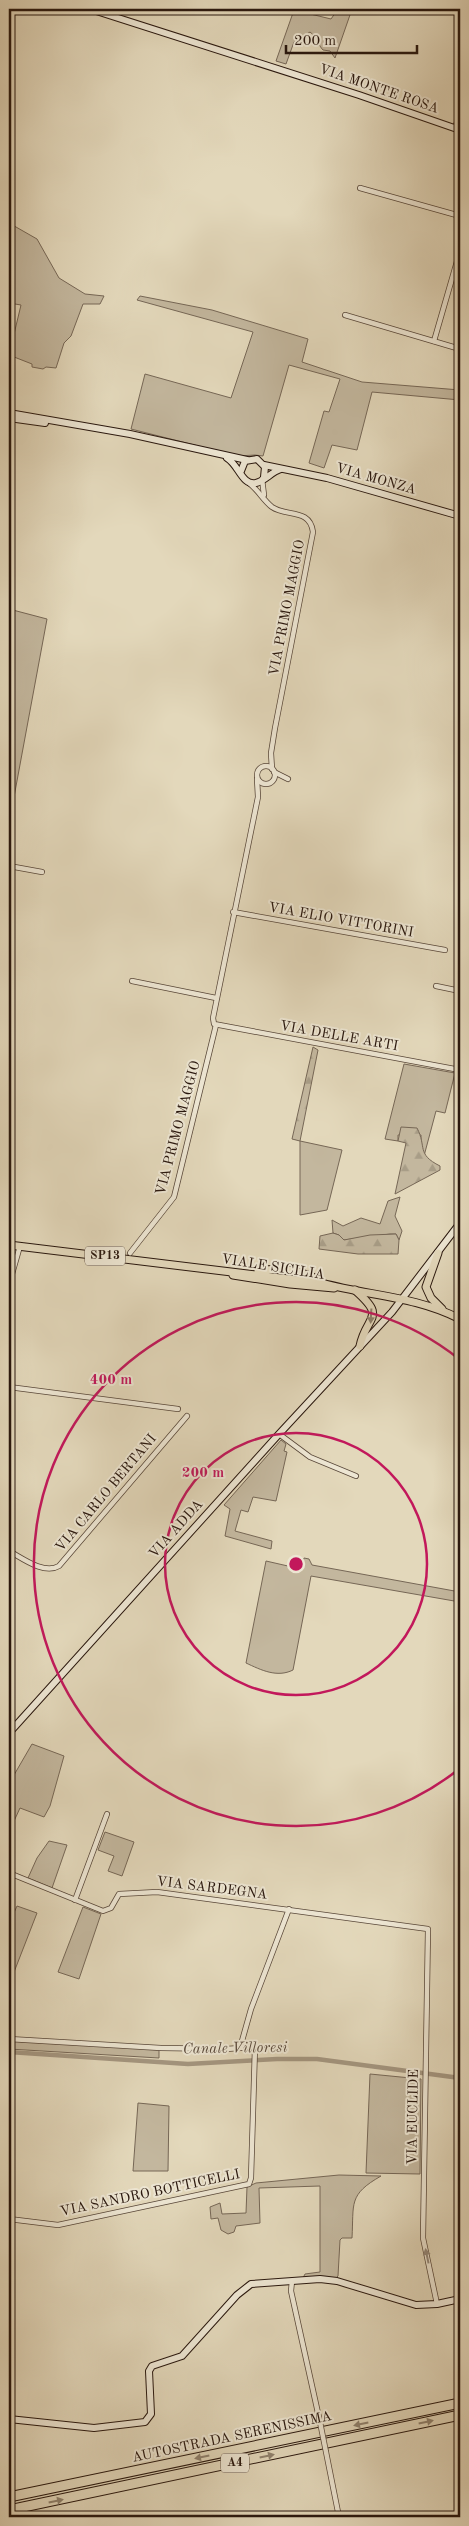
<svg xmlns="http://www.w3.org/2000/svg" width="469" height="2526" font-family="'Old Standard TT',serif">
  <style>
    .green { fill: #c3b79e; stroke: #766756 }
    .forest { fill: url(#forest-firs); stroke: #766756 }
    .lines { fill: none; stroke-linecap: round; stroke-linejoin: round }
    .canal { stroke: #a49680; stroke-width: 4.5 }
    .street-casing { stroke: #584739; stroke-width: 6 }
    .secondary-casing { stroke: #29170e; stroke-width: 8 }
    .primary-casing { stroke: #29170e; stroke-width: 9 }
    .highway-casing { stroke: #29170e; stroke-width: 11 }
    .street { stroke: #ede6d3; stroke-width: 4.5 }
    .secondary { stroke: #ede6d3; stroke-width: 6 }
    .primary { stroke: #e3d8bb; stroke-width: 7 }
    .highway { stroke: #e3d8bb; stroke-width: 9 }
    .street-bridge-casing { stroke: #584739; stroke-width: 6; stroke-linecap: butt }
    .street-bridge { stroke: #ede6d3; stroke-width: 4.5 }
    .oneway { fill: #8f816d }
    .oneway2 { fill: #95897a }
    .ring { fill: none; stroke: #c2185b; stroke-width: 2.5 }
    .labels { text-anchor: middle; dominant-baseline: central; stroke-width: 4; stroke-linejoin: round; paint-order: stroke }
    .shield { fill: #ede6d3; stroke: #645549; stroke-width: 1 }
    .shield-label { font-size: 12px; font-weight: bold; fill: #29170e }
    .street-label { font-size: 14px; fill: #29170e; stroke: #ede6d3 }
    .water-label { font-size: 15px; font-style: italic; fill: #5a4a3c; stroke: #ede6d3 }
    .centre { fill: #c2185b; stroke: #ede6d3; stroke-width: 2.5 }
    .ring-label { font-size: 15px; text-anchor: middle; font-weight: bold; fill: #c2185b; stroke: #ede6d3; stroke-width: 4; stroke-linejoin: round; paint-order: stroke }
  </style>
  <defs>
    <pattern id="forest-firs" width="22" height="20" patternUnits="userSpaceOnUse" patternTransform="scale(1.25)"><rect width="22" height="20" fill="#c3b79e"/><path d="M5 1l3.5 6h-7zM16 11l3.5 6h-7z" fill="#a89d87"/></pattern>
  </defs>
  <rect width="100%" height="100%" fill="#e3d8bb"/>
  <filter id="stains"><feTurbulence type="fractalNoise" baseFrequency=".004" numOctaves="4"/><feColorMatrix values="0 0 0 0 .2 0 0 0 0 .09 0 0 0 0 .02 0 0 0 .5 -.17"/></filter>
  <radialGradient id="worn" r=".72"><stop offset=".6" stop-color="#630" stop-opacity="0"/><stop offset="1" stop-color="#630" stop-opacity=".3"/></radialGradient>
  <g class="green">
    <path d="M 338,9 L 351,12 L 335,58 L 330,51 L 323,50 C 318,45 317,37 310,32 L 294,42 L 286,64 L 276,61 L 294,10 L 331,19 Z"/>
    <polygon points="9,223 37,239 59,278 85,294 104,296 100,304 83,304 71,336 64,343 56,368 46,367 43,369 32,367 32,364 9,355 21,305 9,303"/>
    <polygon points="140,296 212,310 308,339 302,362 362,382 460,390 460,400 372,392 357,450 332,445 324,468 309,463 324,411 329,412 340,379 289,365 263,456 255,455 238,456 131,429 145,374 231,398 253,332 137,300"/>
    <polygon points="9,609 47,619 9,824"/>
    <polygon points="404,1064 455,1073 445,1113 436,1111 424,1156 421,1146 421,1135 398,1135 398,1141 385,1139"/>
    <polygon points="300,1141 342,1150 327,1210 300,1215"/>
    <polygon points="400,1197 395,1216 402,1231 399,1240 396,1234 390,1234 344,1240 339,1235 333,1233 332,1220 343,1226 361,1218 380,1224 388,1201"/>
    <polygon points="281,1440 286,1444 284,1451 287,1452 276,1501 253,1497 248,1512 241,1510 235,1531 272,1541 271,1549 225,1536 230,1509 224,1505"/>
    <path d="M 304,1558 L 309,1559 L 312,1565 L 460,1592 L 460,1602 L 311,1576 L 293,1670 C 277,1678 261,1670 246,1663 L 266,1561 L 301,1569 Z"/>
    <polygon points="32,1744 64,1756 50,1806 44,1817 20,1808 9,1832 9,1771 14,1775"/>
    <polygon points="105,1832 134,1842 122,1876 108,1871 114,1856 98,1850"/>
    <polygon points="49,1841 67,1845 52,1888 28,1878 37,1858"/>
    <polygon points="17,1906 37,1913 9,1985 9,1924"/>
    <polygon points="83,1907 101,1914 79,1979 58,1972"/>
    <polygon points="9,2041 159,2049 159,2058 9,2049"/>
    <polygon points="370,2074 421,2079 420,2174 366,2173"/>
    <polygon points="138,2103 169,2106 168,2171 133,2171"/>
    <path d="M 339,2175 L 381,2176 C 348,2195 354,2203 352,2238 L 342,2238 L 340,2240 L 338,2276 L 336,2278 L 303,2278 L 305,2274 L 320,2272 L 320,2186 L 259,2188 L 260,2223 L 236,2226 L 234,2232 L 228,2234 L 221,2230 L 218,2218 L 211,2219 L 210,2207 L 220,2203 L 222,2214 L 246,2213 L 247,2187 L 256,2183 Z"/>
  </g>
  <g class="forest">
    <polygon points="313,1047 318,1050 300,1141 292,1139"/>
    <path d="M 401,1127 L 417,1128 C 427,1147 416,1154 440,1166 L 440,1170 L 395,1194 L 406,1143 L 398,1141 Z"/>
    <polygon points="333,1233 339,1235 344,1240 370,1235 396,1234 399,1240 398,1254 358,1254 319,1249 320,1236"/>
  </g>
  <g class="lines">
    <polyline class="canal" points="9,2052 188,2064 277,2059 317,2059 460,2078"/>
    <defs>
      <g id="street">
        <polyline points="455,128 460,113"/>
        <polyline points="360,188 460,216"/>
        <polyline points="345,315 460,349"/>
        <polyline points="434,341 460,251"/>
        <polyline points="262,479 264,495"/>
        <path d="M 250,484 C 258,490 264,501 272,507 C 286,517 310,508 313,532 L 275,728 L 271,753 L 272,769"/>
        <circle cx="266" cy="775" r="9"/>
        <polyline points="274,772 288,779"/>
        <polyline points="257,779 258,797 213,1018 214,1024 460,1070"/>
        <polyline points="9,866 42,872"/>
        <polyline points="233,912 445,950"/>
        <polyline points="132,981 216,998"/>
        <polyline points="436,986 460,991"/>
        <polyline points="10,1246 12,1274 20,1246"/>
        <polyline points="130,1253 174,1197 216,1025"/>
        <polyline points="9,1303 12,1274"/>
        <polyline points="9,1387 178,1409"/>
        <polyline points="279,1434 310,1457 356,1476"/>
        <path d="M 9,1551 C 22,1558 44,1575 59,1566 L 187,1416"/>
        <polyline points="9,1873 103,1911 111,1908 119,1894 157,1892 428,1929 423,2238 437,2304"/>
        <polyline points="75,1900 107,1814"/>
        <polyline points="9,2039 161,2048 226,2049 255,2047 251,2178 249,2184 58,2225 9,2219"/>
        <polyline points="240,2048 251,2009 289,1909"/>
        <polyline points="292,2281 291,2291 320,2422"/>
        <polyline points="326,2452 339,2517"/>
      </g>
      <g id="secondary">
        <polyline points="90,9 359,95 460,130"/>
        <polyline points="9,413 130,434 247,460"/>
        <polyline points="9,418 45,423"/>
        <path d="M 227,458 C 239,465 242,486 256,483 C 265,481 271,472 281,469"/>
        <polyline points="264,465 327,478 460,516"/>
        <polyline points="241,471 245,461 257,459 265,467 264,477"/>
        <polyline points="9,1733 279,1434 392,1312 460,1223"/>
        <polyline points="9,2419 94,2428 145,2422 151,2414 149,2371 152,2366 182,2356 237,2295 251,2284 320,2279 337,2281 416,2305 437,2304 460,2299"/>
      </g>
      <g id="primary">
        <path d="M 9,1245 L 322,1283 C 369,1296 415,1296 460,1319"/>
        <polyline points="438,1253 426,1287 431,1298 442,1309"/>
        <path d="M 258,1271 C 281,1268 300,1269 320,1281"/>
        <polyline points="233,1275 290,1284 334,1288"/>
        <path d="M 355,1290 C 388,1319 366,1315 360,1346"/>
      </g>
      <g id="highway">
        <polyline points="9,2497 460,2403"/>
        <polyline points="9,2510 460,2415"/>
      </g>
    </defs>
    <use href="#street" class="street-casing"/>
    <use href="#secondary" class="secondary-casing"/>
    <use href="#primary" class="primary-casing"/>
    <use href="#highway" class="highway-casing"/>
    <use href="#street" class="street"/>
    <use href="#secondary" class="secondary"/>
    <use href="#primary" class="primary"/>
    <use href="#highway" class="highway"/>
    <defs>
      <polyline id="street-bridge" points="320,2422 326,2452"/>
    </defs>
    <use href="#street-bridge" class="street-bridge-casing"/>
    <use href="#street-bridge" class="street-bridge"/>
  </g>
  <defs><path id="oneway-solid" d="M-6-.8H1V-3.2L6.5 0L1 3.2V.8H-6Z" transform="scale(1.25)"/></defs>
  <g class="oneway">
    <use href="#oneway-solid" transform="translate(371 1316) rotate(93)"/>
    <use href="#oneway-solid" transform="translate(426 2422) rotate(-12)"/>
    <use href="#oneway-solid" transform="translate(361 2424) rotate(168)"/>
    <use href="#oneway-solid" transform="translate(267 2456) rotate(-12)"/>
    <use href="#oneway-solid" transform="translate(202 2457) rotate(168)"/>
    <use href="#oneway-solid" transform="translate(56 2501) rotate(-12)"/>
  </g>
  <use class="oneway2" href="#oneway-solid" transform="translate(427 2256) rotate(-102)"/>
  <g class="ring">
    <circle cx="296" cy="1564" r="131"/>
    <path d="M459 1769A262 262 0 1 1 459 1359"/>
  </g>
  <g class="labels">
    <g class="shield">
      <rect x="85" y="1246.5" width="40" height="19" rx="4"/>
      <rect x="221" y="2453.5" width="28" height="19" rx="4"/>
    </g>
    <g class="shield-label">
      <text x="105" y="1256">SP13</text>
      <text x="235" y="2463">A4</text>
    </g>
    <g class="street-label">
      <text transform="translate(379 89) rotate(19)">VIA MONTE ROSA</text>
      <text transform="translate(376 479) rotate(16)">VIA MONZA</text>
      <text transform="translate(287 608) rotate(-79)">VIA PRIMO MAGGIO</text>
      <text transform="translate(341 920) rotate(10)">VIA ELIO VITTORINI</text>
      <text transform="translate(339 1036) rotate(10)">VIA DELLE ARTI</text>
      <text transform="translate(178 1128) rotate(-75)">VIA PRIMO MAGGIO</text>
      <text transform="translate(273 1267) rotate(9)">VIALE SICILIA</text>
      <text transform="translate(106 1493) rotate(-50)">VIA CARLO BERTANI</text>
      <text transform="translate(176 1529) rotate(-48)">VIA ADDA</text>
      <text transform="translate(212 1888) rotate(7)">VIA SARDEGNA</text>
      <text transform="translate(413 2117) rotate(-89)">VIA EUCLIDE</text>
      <text transform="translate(150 2193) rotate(-12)">VIA SANDRO BOTTICELLI</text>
      <text transform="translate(232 2437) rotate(-12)">AUTOSTRADA SERENISSIMA</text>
    </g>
    <g class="water-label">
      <text transform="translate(235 2049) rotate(-1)">Canale Villoresi</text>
    </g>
  </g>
  <circle cx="296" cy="1564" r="8" class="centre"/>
  <g class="ring-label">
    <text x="111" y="1384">400 m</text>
    <text x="203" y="1477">200 m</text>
  </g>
  <rect width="469" height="2526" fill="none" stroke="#e3d8bb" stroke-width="30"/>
  <rect x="10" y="10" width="449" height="2506" fill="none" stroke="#29170e" stroke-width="2.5"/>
  <rect x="15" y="15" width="439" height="2496" fill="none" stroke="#29170e"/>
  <path d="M286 45v8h131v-8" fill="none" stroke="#29170e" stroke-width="2.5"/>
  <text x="294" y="45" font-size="15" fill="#29170e" stroke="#ede6d3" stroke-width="4" paint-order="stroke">200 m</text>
  <rect width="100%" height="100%" filter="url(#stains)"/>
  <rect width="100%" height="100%" fill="url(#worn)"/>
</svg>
